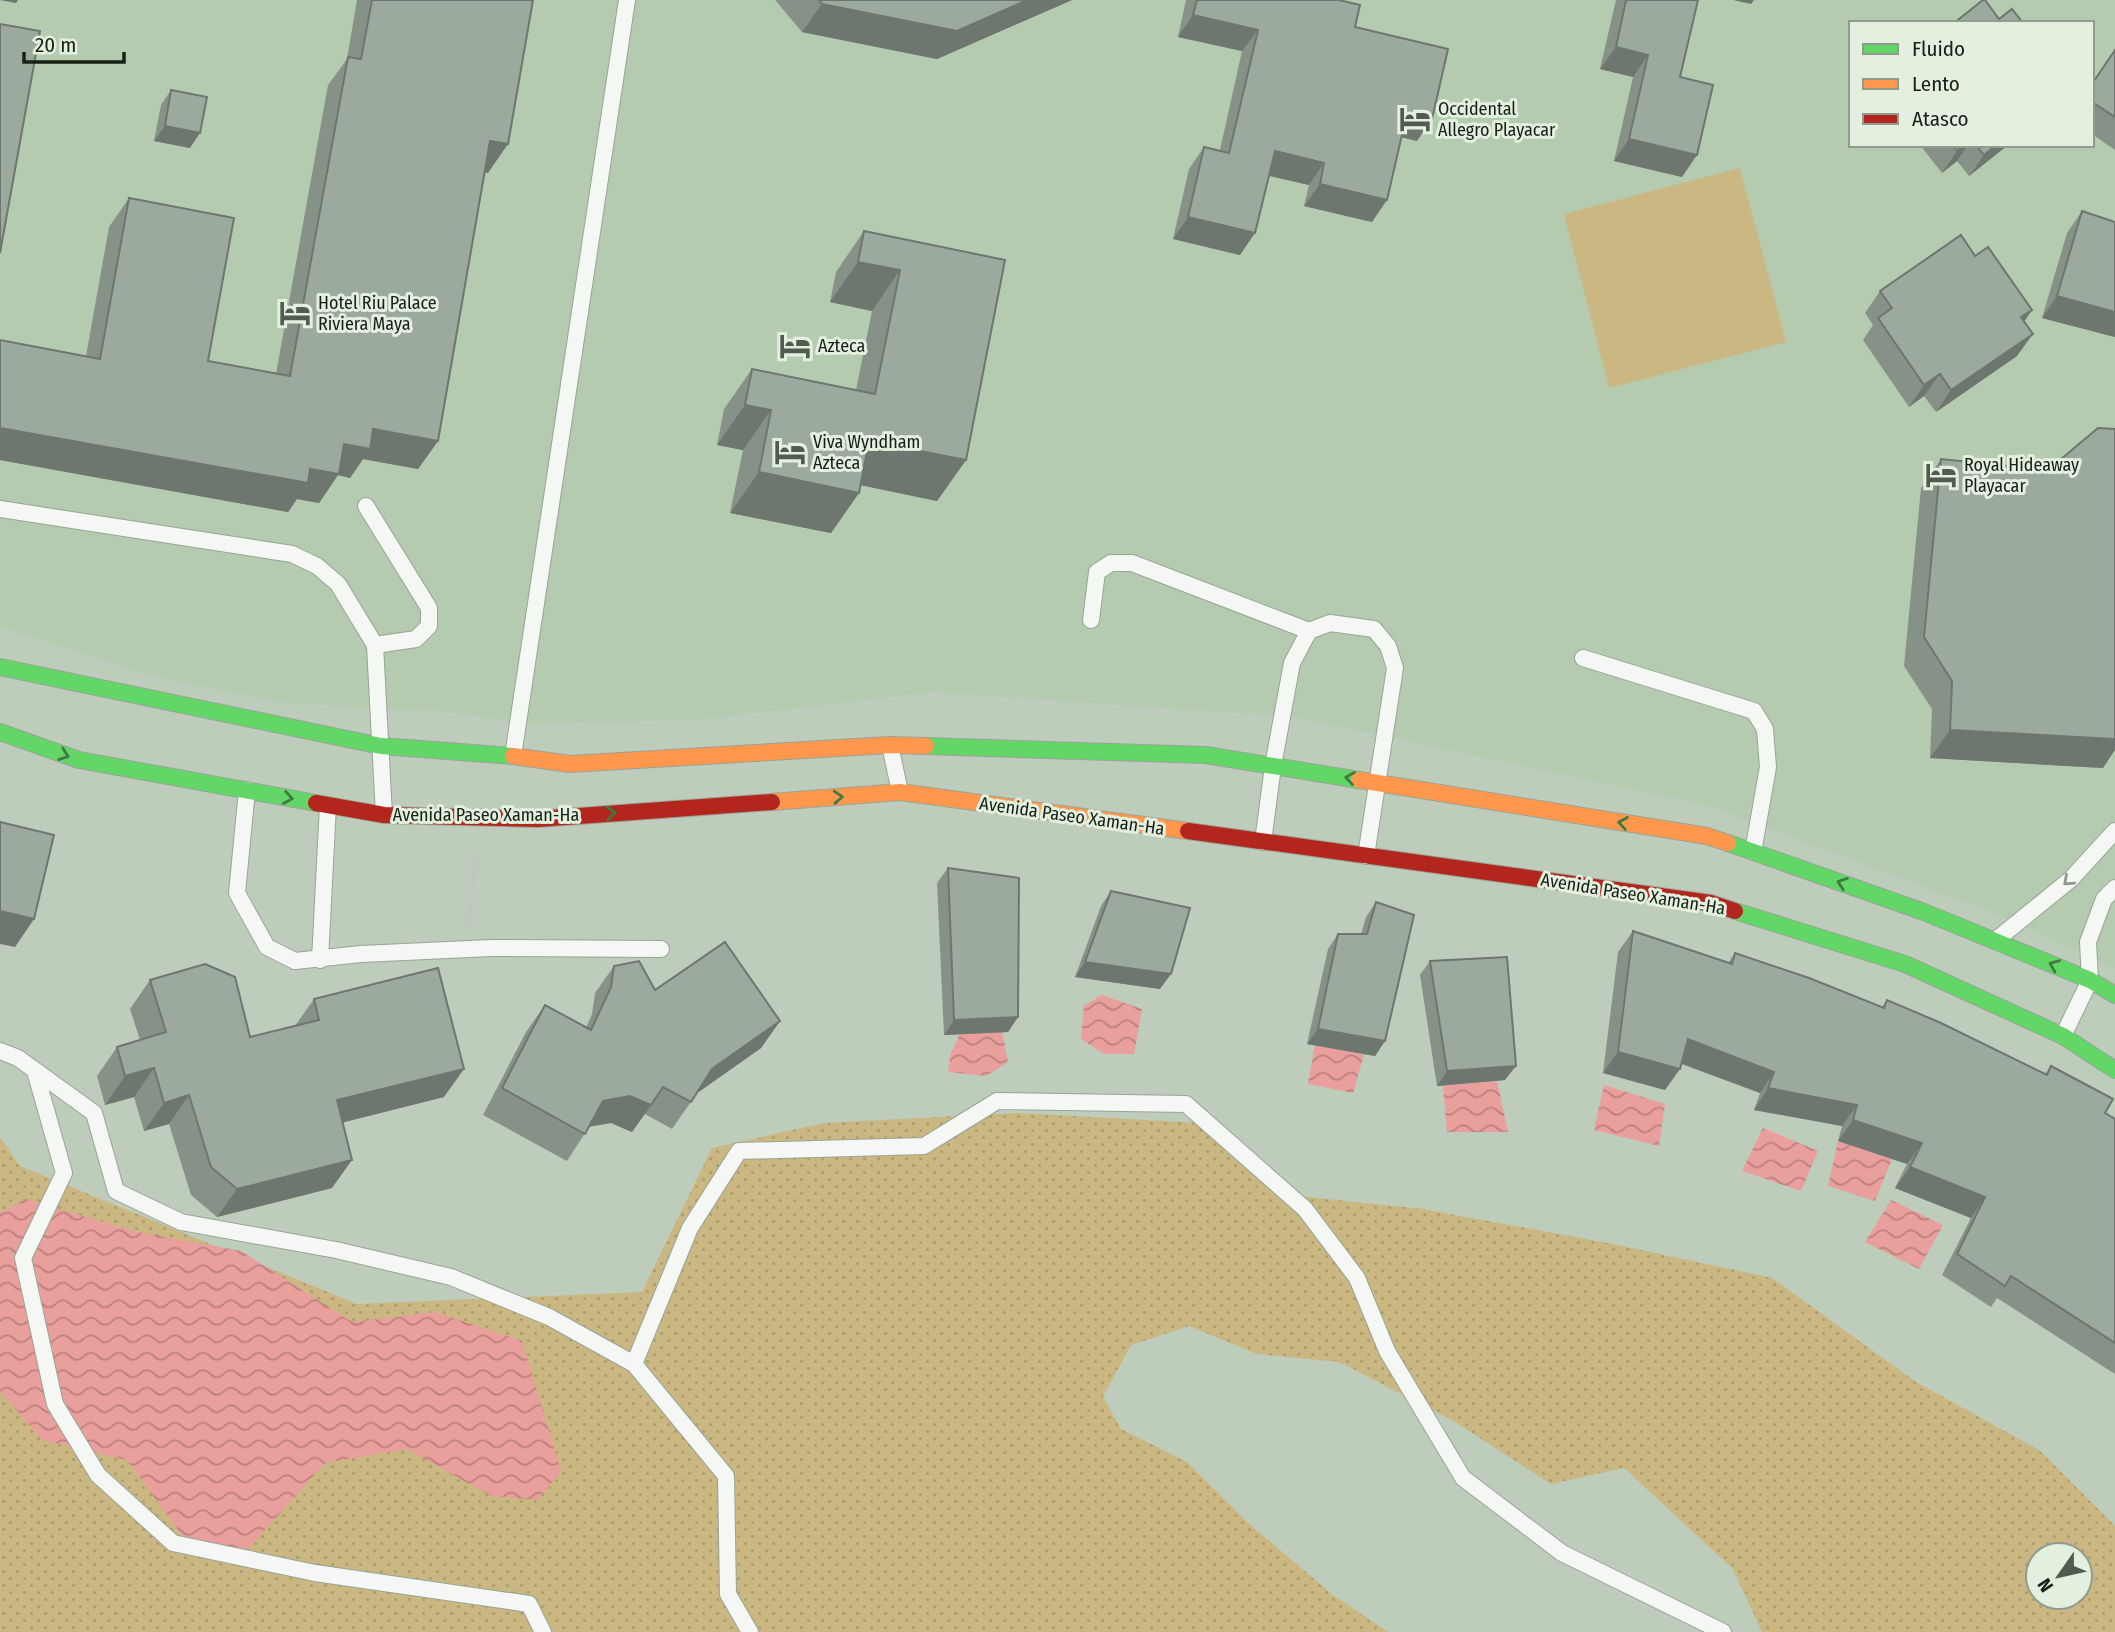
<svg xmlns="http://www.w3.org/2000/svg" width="2115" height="1632" font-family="'Fira Sans Condensed',sans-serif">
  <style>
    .built { fill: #b5cbaf; fill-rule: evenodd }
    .grass { fill: url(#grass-dots); fill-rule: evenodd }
    .garden { fill: #cbb781 }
    .water { fill: url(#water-waves) }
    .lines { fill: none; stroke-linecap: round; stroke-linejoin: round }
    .lane-casing { stroke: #99a496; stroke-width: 18 }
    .fast-casing { stroke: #99a496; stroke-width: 18 }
    .slow-casing { stroke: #99a496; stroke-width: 18 }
    .jam-casing { stroke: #99a496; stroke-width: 18 }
    .path { stroke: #c1c4c0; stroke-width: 4.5; stroke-dasharray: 3.5 3.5; stroke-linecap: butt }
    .lane { stroke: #f5f7f5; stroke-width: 16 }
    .fast { stroke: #63d668; stroke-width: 16 }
    .slow { stroke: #ff974d; stroke-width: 16 }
    .jam { stroke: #b3261e; stroke-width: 16 }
    .wall { fill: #869288 }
    .shaded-wall { fill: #6d776f }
    .building { fill: #9caa9e; stroke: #6d776f; stroke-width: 2 }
    .oneway { stroke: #3d7b3e }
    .oneway2 { stroke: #919690 }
    .labels { text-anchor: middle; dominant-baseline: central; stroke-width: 6; stroke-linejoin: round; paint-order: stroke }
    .poi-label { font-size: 18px; fill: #172014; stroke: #e3efdf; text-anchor: start }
    .street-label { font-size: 18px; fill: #172014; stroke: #e3efdf }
  </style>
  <defs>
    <pattern id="grass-dots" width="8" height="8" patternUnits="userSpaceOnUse" patternTransform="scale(1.75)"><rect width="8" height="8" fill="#cbb781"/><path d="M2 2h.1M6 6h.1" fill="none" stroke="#ae9d6f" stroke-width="1.8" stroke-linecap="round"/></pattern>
    <pattern id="water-waves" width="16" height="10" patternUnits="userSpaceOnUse" patternTransform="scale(1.75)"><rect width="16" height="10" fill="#e99f9c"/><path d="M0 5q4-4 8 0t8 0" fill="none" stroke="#bc817e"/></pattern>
  </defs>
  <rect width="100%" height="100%" fill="#beccbb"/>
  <path class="built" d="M 0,0 L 2115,0 L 2115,969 L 2002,916 L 1706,805 L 1295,717 L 932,692 L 698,720 L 522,723 L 439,711 L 286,703 L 165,679 L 0,627 ZM 1851,23 L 2092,23 L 2092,145 L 1851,145 Z"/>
  <path class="grass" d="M 1018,1113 L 1201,1123 L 1298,1196 L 1423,1209 L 1613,1244 L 1772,1278 L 1916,1382 L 2039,1450 L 2115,1526 L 2115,1632 L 1762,1632 L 1733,1569 L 1624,1468 L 1551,1484 L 1452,1420 L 1339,1362 L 1257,1354 L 1189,1326 L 1131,1345 L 1103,1397 L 1121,1429 L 1187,1462 L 1247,1522 L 1333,1595 L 1388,1632 L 0,1632 L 0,1137 L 20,1166 L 357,1304 L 642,1292 L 712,1148 L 824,1123 ZM 2038,1555 L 2080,1555 L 2080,1597 L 2038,1597 Z"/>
  <polygon class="garden" points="1740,168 1786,342 1609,388 1564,214"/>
  <g class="water">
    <polygon points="1102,995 1142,1009 1134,1054 1104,1054 1081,1039 1084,1006"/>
    <polygon points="1002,1032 1008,1062 986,1076 948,1072 951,1053 960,1034"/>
    <polygon points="1315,1045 1364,1054 1353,1093 1308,1084"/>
    <polygon points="1497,1081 1508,1132 1447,1132 1443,1085"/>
    <polygon points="1604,1085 1665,1104 1659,1146 1594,1130"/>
    <polygon points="1763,1128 1818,1151 1801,1191 1742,1171"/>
    <polygon points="1838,1141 1892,1159 1875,1201 1828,1186"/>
    <polygon points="26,1199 133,1231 241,1251 352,1322 435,1312 522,1341 561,1471 538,1500 491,1496 407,1449 325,1463 239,1559 194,1552 127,1460 42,1440 0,1391 0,1213"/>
    <polygon points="1891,1200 1943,1225 1919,1269 1865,1242"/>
  </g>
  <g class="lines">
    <defs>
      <g id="lane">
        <polyline points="366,506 429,608 429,626 416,639 375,645"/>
        <polyline points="0,509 292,554 317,566 338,584 375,645 384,815"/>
        <polyline points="1091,620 1097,572 1111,563 1132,563 1309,631"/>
        <polyline points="1583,658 1754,711 1765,729 1768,767 1753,852"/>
        <polyline points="890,745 900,792"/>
        <polyline points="513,756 627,0"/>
        <polyline points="247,790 237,893 267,947 295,961 361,954 491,948 661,949"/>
        <polyline points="1263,842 1273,766 1292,663 1309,631 1330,623 1374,629 1388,646 1395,668 1366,856"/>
        <polyline points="1996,940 2071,879 2115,831"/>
        <polyline points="320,960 328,805"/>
        <polyline points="2063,1036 2090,980 2088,942 2104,899 2115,888"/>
        <polyline points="0,1051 18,1058 94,1113 116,1191 181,1222 336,1250 451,1277 549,1317 634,1364 690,1228 739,1151 924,1146 997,1101 1186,1104 1305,1209 1357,1278 1387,1351 1463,1478 1562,1553 1723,1632"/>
        <polyline points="35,1071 64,1173 23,1258 55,1404 98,1475 173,1543 315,1573 529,1604 543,1632"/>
        <polyline points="634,1364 726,1476 728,1594 750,1632"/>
      </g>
      <g id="fast">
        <polyline points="0,667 381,746 513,756"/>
        <polyline points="0,732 79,760 316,803"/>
        <polyline points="926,746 1206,755 1359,780"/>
        <polyline points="1728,843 1924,912 2090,980 2115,995"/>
        <polyline points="1735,911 1905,964 2063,1036 2115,1070"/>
      </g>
      <g id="slow">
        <polyline points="513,756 570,764 890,745 926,746"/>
        <polyline points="1359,780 1707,836 1728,843"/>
        <polyline points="772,802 900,792 1188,831"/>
      </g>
      <g id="jam">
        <polyline points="316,803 384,815 538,819 772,802"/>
        <polyline points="1188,831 1711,903 1735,911"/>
      </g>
    </defs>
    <use href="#lane" class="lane-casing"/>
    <use href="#fast" class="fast-casing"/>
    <use href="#slow" class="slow-casing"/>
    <use href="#jam" class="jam-casing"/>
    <polyline class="path" points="468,924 477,853"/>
    <use href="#lane" class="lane"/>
    <use href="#fast" class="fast"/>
    <use href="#slow" class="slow"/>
    <use href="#jam" class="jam"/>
  </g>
  <g class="wall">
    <polygon points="357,0 533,0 488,173 485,172 438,441 418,469 363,459 350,478 338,475 319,503 297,499 288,512 0,460 0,340 86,356 109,227 129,198 208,361 276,374 328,85 347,59"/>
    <polygon points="775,0 1072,0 937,59 802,32"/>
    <polygon points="1186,0 1339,0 1355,27 1417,141 1402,137 1372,222 1304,206 1309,185 1269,176 1240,255 1173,239 1189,169 1204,147 1220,150 1242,51 1178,37"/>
    <polygon points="1616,0 1698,0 1680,77 1682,177 1614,161 1633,77 1600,69"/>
    <polygon points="2115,49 2115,150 2092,134 2092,83"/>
    <polygon points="171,90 190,148 154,141 161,105"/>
    <polygon points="1920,145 2008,145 1969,176 1957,161 1942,173"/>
    <polygon points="2082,211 2115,222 2115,337 2042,318 2067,233"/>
    <polygon points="864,231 1005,260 966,460 937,501 860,485 859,493 831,533 730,513 743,450 717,445 724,409 752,369 856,390 872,311 830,302 836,272"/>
    <polygon points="1975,256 2032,310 2024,321 2017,356 1936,412 1924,396 1909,407 1863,340 1873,325 1865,313 1880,291"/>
    <polygon points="1941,459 2103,768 1930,758 1932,709 1904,666 1921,488"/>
    <polygon points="948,868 1018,1017 1008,1032 944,1035 937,883"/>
    <polygon points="1111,891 1160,989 1075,977 1101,906"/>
    <polygon points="1376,902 1385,1041 1375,1056 1307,1044 1328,949 1338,934 1361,934 1366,917"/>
    <polygon points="1633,931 1728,963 1735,953 1882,1007 1887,1000 2045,1074 2051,1066 2105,1113 2115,1119 2115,1374 1997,1298 1991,1307 1942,1275 1971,1218 1895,1188 1907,1164 1838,1141 1842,1126 1754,1110 1760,1093 1681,1064 1665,1090 1603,1073 1618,952"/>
    <polygon points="1430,961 1505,1080 1437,1086 1420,975"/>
    <polygon points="614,966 655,990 780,1021 761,1048 697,1093 672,1129 645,1114 632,1132 611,1123 589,1127 567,1161 483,1115 526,1032 545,1005 586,1028 592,1014 595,993"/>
    <polygon points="150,980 250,1037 295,1026 314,999 444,1097 343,1122 332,1188 217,1217 191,1195 169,1124 144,1131 134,1097 105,1105 97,1076 117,1047 140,1040 130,1009"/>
  </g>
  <g class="shaded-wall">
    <polygon points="0,0 18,0 16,3"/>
    <polygon points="1027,0 1072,0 937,59 802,32 822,4"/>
    <polygon points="1733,0 1754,0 1751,4"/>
    <polygon points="1193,15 1258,30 1242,51 1178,37"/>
    <polygon points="1616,47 1648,55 1633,77 1600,69"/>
    <polygon points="1407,113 1432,119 1417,141 1392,135"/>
    <polygon points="165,126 200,133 190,148 154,141"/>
    <polygon points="1629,139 1697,155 1682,177 1614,161"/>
    <polygon points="490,141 508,144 488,173 470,169"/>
    <polygon points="1964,145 1968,145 1957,161 1942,173 1957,151"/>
    <polygon points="1996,145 2008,145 1969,176 1984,155"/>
    <polygon points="1275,151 1324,163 1309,185 1259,173"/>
    <polygon points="1320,184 1387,200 1372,222 1304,206"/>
    <polygon points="1188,217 1255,233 1240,255 1173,239"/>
    <polygon points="858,262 900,270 872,311 830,302"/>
    <polygon points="2057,296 2115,312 2115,337 2042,318"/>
    <polygon points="2032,310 2017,332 2021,317"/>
    <polygon points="2033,334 2017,356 1936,412 1951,390"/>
    <polygon points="1940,374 1924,396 1909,407 1924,385"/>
    <polygon points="745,405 771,410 743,450 717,445"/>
    <polygon points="0,428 310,469 344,444 373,429 438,441 418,469 363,459 350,478 338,475 319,503 297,499 288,512 0,460"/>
    <polygon points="869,441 966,460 937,501 841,481"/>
    <polygon points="759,472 859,493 831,533 730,513"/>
    <polygon points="1950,730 2115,739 2115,750 2103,768 1930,758"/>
    <polygon points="0,911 34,919 15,947 0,944"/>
    <polygon points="1085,962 1171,974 1160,989 1075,977"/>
    <polygon points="1018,1017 1008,1032 944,1035 954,1020"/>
    <polygon points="780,1021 761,1048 693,1096 712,1069"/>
    <polygon points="1318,1029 1385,1041 1375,1056 1307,1044"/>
    <polygon points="1688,1039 1774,1072 1760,1093 1673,1060"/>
    <polygon points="1618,1052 1680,1069 1665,1090 1603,1073"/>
    <polygon points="1516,1066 1505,1080 1437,1086 1447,1071"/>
    <polygon points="154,1068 134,1097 105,1105 125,1076"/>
    <polygon points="464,1069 444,1097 317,1129 337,1100"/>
    <polygon points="1768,1088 1857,1105 1842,1126 1754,1110"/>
    <polygon points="189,1095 169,1124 144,1131 164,1103"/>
    <polygon points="630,1096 651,1105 632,1132 611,1123 585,1127 603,1101"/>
    <polygon points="1853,1120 1922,1143 1907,1164 1838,1141"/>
    <polygon points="352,1160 332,1188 217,1217 237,1189"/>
    <polygon points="1910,1167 1985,1197 1971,1218 1895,1188"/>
  </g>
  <g class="building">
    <polygon points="372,0 533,0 508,144 490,141 438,441 373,429 370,449 344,444 339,474 310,469 308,483 0,428 0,340 100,359 129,198 234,218 208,361 290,376 348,57 361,59"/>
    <polygon points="819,0 1027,0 957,31 822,4"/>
    <polygon points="1197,0 1339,0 1360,5 1355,27 1448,49 1432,119 1407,113 1387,200 1320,184 1324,163 1275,151 1255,233 1188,217 1204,147 1229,153 1258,30 1193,15"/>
    <polygon points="1626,0 1698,0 1680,77 1713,85 1697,155 1629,139 1648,55 1616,47"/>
    <polygon points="1983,0 1985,0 1999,19 2012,9 2023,23 1954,23"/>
    <polygon points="0,24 40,31 0,253"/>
    <polygon points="2115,50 2115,117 2092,102 2092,84"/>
    <polygon points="171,90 207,97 200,133 165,126"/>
    <polygon points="1953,145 1964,145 1957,151"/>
    <polygon points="1976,145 1996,145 1984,155"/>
    <polygon points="2082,211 2115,222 2115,312 2057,296"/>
    <polygon points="864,231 1005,260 966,460 869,441 859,493 759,472 771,410 745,405 752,369 875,394 900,270 858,262"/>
    <polygon points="1961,235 1975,256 1988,247 2032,310 2021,317 2033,334 1951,390 1940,374 1924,385 1878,318 1892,308 1880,291"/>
    <polygon points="2098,428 2115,429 2115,739 1950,730 1952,681 1924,637 1941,459 2048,470"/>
    <polygon points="0,822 54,835 34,919 0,911"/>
    <polygon points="948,868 1019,878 1018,1017 954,1020"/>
    <polygon points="1111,891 1190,908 1171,974 1085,962"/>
    <polygon points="1376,902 1414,915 1385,1041 1318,1029 1338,934 1367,934"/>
    <polygon points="1633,931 1732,964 1735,953 1809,978 1884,1008 1887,1000 1941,1023 2047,1075 2051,1066 2113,1099 2105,1113 2115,1119 2115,1343 2011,1276 2005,1286 1957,1254 1985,1197 1910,1167 1922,1143 1853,1120 1857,1105 1768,1088 1774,1072 1688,1039 1680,1069 1618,1052"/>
    <polygon points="725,942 780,1021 712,1069 691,1102 663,1087 651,1105 630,1096 603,1101 585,1134 502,1088 545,1005 591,1030 611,987 614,966 639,961 655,990"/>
    <polygon points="1507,957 1516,1066 1447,1071 1430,961"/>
    <polygon points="205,964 235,977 250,1037 319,1020 314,999 438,968 464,1069 337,1100 352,1160 237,1189 211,1167 189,1095 164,1103 154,1068 125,1076 117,1047 166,1032 150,980"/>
  </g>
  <defs><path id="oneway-chevron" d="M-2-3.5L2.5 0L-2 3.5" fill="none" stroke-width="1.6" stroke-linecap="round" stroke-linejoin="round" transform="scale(1.75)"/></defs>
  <g class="oneway">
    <use href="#oneway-chevron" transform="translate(64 755) rotate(20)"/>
    <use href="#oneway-chevron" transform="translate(1350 778) rotate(-171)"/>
    <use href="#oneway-chevron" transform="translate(838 797) rotate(-4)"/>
    <use href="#oneway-chevron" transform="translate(288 798) rotate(10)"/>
    <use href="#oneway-chevron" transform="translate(611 813) rotate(-4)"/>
    <use href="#oneway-chevron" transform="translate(1623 823) rotate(-171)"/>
    <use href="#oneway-chevron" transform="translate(1842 883) rotate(-161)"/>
    <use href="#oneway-chevron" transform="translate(2054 965) rotate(-158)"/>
  </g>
  <use class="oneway2" href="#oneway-chevron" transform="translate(2068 881) rotate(138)"/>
  <defs>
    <symbol id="hotel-bare" viewBox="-9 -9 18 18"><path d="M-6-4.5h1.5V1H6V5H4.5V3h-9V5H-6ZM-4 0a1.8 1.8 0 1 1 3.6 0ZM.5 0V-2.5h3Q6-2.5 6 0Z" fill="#515c4e" stroke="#e3efdf" stroke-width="2.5" paint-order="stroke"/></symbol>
  </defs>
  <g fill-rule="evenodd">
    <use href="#hotel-bare" x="1393" y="97" width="44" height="44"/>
    <use href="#hotel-bare" x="273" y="291" width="44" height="44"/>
    <use href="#hotel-bare" x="773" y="324" width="44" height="44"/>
    <use href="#hotel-bare" x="768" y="430" width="44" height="44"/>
    <use href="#hotel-bare" x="1919" y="453" width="44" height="44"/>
  </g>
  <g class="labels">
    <g class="poi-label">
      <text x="1438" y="109">Occidental<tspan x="1438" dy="21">Allegro Playacar</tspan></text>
      <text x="318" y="303">Hotel Riu Palace<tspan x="318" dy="21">Riviera Maya</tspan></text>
      <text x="818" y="346">Azteca</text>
      <text x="813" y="442">Viva Wyndham<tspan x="813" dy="21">Azteca</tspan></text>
      <text x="1964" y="465">Royal Hideaway<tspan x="1964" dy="21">Playacar</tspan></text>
    </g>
    <g class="street-label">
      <text x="486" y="815">Avenida Paseo Xaman-Ha</text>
      <text transform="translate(1072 816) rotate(8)">Avenida Paseo Xaman-Ha</text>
      <text transform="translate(1633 894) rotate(9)">Avenida Paseo Xaman-Ha</text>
    </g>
  </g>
  <rect x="1849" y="21" width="245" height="126" fill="#e3efdf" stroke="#919c8e" stroke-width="2"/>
  <rect x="1863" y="44" width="35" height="10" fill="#63d668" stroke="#919c8e" stroke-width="2"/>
  <text x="1912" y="56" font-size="21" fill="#172014">Fluido</text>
  <rect x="1863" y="79" width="35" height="10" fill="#ff974d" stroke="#919c8e" stroke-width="2"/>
  <text x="1912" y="91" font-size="21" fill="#172014">Lento</text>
  <rect x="1863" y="114" width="35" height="10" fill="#b3261e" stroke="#919c8e" stroke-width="2"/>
  <text x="1912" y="126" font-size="21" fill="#172014">Atasco</text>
  <g transform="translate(2059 1576) rotate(236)"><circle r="33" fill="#e3efdf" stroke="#919c8e" stroke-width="2"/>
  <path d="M0-5L12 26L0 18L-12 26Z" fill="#515c4e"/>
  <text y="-10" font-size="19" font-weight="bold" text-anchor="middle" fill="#172014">N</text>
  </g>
  <path d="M24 52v10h100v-10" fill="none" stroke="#172014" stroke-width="3.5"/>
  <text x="35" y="52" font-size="21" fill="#172014" stroke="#e3efdf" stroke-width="5" paint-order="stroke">20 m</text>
</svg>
